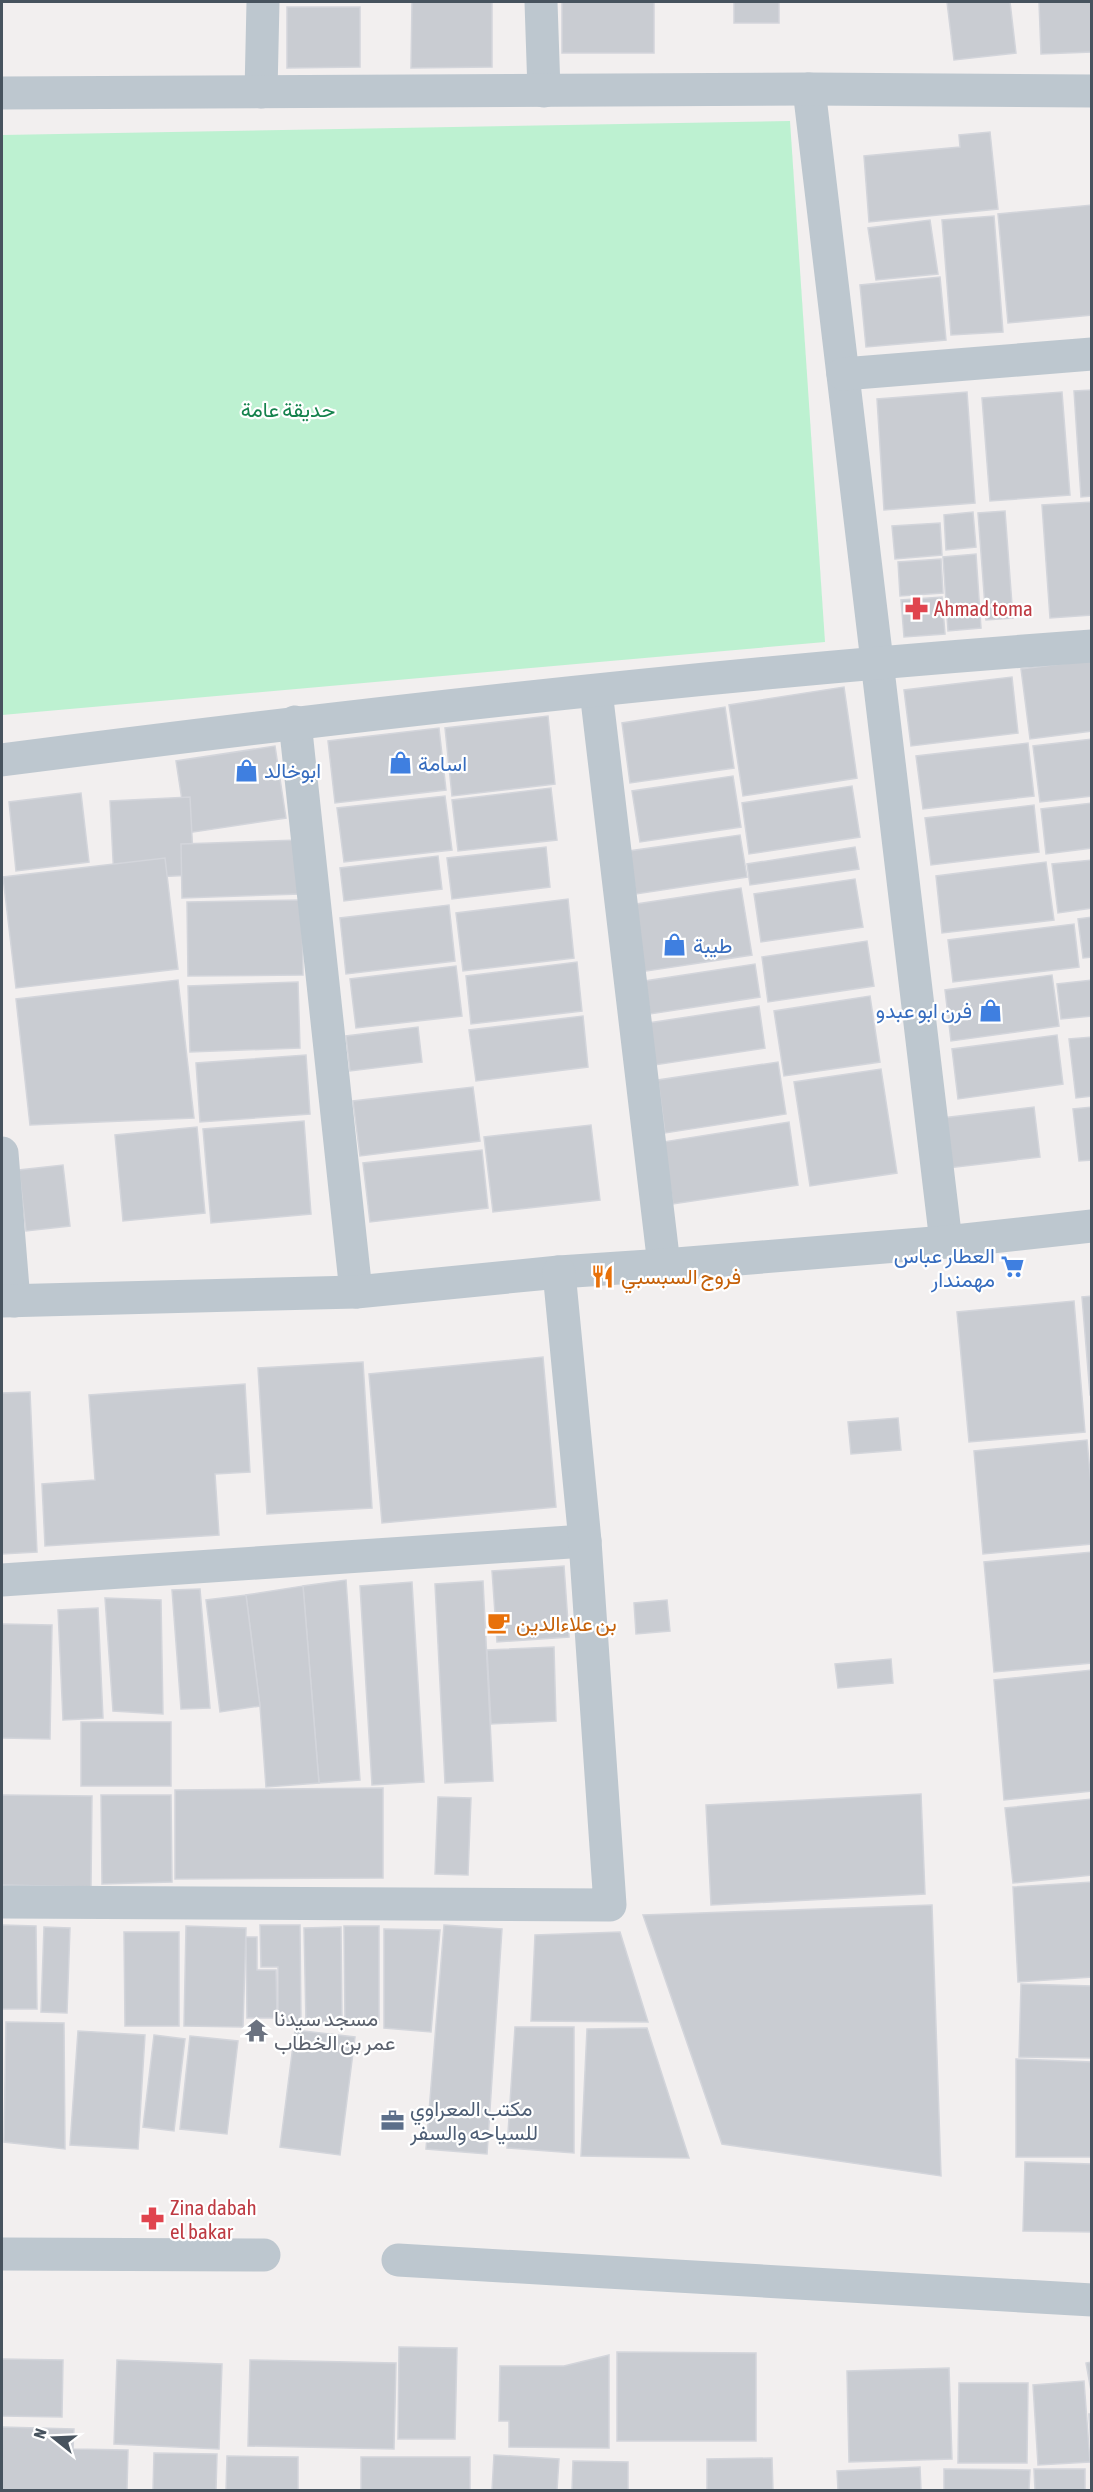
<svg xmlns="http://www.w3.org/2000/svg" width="1093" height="2492" font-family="'Asap Condensed',Vazirmatn,sans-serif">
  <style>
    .green { fill: #bdf1d1 }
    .building { fill: #c9ccd2; stroke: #d3d5db; stroke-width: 1.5 }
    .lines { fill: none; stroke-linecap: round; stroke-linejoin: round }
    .minor { stroke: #bdc7cf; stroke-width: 33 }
    .labels { text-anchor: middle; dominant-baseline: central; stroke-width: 4.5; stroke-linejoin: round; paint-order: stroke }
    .park-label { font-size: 21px; fill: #14824c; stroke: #fff }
    .health-label { font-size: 21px; fill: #be3a42; stroke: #fff; text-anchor: start }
    .shop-label { font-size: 21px; fill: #366cbe; stroke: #fff; text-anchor: start }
    .food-label { font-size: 21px; fill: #c56008; stroke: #fff; text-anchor: start }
    .worship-label { font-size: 21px; fill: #5b616d; stroke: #fff; text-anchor: start }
    .service-label { font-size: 21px; fill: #4e5e75; stroke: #fff; text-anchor: start }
  </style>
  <rect width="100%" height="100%" fill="#f2efef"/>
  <polygon class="green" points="790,121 825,642 2,715 2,135"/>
  <g class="building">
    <polygon points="412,2 492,2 492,67 411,68"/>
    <rect x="562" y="2" width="92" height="51"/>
    <rect x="734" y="2" width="45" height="21"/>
    <polygon points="947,2 1010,2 1016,53 954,60"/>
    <polygon points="1039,2 1092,2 1092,52 1041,54"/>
    <polygon points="287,7 360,7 360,67 287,68"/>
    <polygon points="990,132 998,209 869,222 864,156 960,147 959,135"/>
    <polygon points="1092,205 1092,315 1008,323 998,214"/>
    <polygon points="994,216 1003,332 951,335 942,220"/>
    <polygon points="930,220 938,274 876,280 868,228"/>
    <polygon points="940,277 946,340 866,347 860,285"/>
    <polygon points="1092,390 1092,496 1081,497 1074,391"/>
    <polygon points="967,392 975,503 884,510 877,399"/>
    <polygon points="1062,392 1070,495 990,501 982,398"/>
    <polygon points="1092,502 1092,615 1050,618 1042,505"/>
    <polygon points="1005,511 1013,618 986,620 978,513"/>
    <polygon points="973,512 976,547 946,550 944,515"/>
    <polygon points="940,523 942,555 895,559 892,526"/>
    <polygon points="976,554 981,628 948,631 943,557"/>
    <polygon points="941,559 943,593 900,596 898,562"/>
    <polygon points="942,597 945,634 904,637 901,600"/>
    <polygon points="1092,660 1092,731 1030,739 1021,669"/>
    <polygon points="1012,677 1018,733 911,746 904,690"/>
    <polygon points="844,687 857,778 743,796 729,705"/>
    <polygon points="725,707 734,768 630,783 622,723"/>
    <polygon points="548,716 555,784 452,796 445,728"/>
    <polygon points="439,728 446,790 335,803 328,741"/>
    <polygon points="1092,739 1092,796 1040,802 1033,746"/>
    <polygon points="1028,743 1034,796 923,809 916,756"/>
    <polygon points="275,746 286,818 187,833 176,761"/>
    <polygon points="733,776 741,827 640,842 632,791"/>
    <polygon points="852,786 860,837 749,854 742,803"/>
    <polygon points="551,788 557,840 458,851 452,800"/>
    <polygon points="81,793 89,862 16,871 9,802"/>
    <polygon points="445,796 452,850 344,862 337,808"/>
    <polygon points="190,797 194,875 114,879 110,801"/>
    <polygon points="1092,803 1092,848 1046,854 1041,809"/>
    <polygon points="1034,805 1039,852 931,865 925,818"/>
    <polygon points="740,835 747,877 636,894 629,851"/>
    <polygon points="298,840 300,894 182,898 181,844"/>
    <polygon points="546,847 550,887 452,899 447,858"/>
    <polygon points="855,847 859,869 750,885 747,864"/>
    <polygon points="438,856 442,889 344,901 340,868"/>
    <polygon points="165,858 178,969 16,988 3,877"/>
    <polygon points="1092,860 1092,908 1058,913 1052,864"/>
    <polygon points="1046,862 1054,920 942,933 936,876"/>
    <polygon points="855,879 863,927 761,942 754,894"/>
    <polygon points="741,888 752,955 640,972 630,905"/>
    <polygon points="568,899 574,958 463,971 456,913"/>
    <polygon points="302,900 303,975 188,976 187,902"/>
    <polygon points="449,905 455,961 346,974 340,918"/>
    <polygon points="1092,917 1092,957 1083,958 1078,919"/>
    <polygon points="1074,924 1079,967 953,982 948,940"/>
    <polygon points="867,941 874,986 768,1002 762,957"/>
    <polygon points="577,962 582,1011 471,1024 466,976"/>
    <polygon points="755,964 760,997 650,1014 645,981"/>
    <polygon points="456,966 462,1016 356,1028 350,979"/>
    <polygon points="1052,975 1059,1026 951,1041 945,990"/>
    <polygon points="178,980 194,1118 30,1125 16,999"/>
    <polygon points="1092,980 1092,1016 1061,1019 1057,984"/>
    <polygon points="298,982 300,1048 190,1052 188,986"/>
    <polygon points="870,996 880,1062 784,1076 774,1011"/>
    <polygon points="759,1006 765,1048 648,1066 642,1024"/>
    <polygon points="583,1016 588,1067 476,1081 469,1030"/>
    <polygon points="418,1027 422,1062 350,1071 346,1036"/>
    <polygon points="1057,1035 1063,1084 958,1099 952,1049"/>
    <polygon points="1092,1037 1092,1096 1076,1098 1069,1039"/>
    <polygon points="306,1055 310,1114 200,1122 196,1063"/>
    <polygon points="778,1062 786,1114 665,1133 658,1080"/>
    <polygon points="881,1069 897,1173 810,1186 794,1082"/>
    <polygon points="473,1087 480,1141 360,1156 353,1101"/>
    <polygon points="1034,1107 1040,1157 948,1168 942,1118"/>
    <polygon points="1092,1107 1092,1160 1079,1161 1073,1109"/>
    <polygon points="304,1121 311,1214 211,1223 203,1129"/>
    <polygon points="789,1122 798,1185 673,1204 663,1142"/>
    <polygon points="591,1125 600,1200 493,1212 484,1137"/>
    <polygon points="197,1127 205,1213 123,1221 115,1135"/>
    <polygon points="482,1150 488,1208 370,1222 363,1163"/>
    <polygon points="63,1165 70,1226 26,1231 19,1170"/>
    <polygon points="1092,1296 1092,1395 1090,1395 1082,1297"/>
    <polygon points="1074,1301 1085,1432 969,1442 957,1312"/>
    <polygon points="543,1357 556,1507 382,1523 369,1374"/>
    <polygon points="363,1362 372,1508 267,1514 258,1368"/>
    <polygon points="245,1384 250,1472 215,1474 219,1535 45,1546 42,1484 95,1480 89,1395"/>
    <polygon points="30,1392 37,1552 2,1554 2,1393"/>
    <polygon points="898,1418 901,1450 851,1454 848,1422"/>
    <polygon points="1087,1440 1092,1495 1092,1544 983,1554 974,1451"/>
    <polygon points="1092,1552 1092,1663 994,1672 984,1562"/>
    <polygon points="564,1566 569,1637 497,1642 492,1571"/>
    <polygon points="346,1580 360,1780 319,1783 303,1586"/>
    <polygon points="483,1581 493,1781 445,1783 435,1584"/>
    <polygon points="412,1582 424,1782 372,1785 360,1586"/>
    <polygon points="303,1586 319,1783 266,1787 260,1706 246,1595"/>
    <polygon points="200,1589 210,1708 181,1709 172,1590"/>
    <polygon points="246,1595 260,1706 220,1712 206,1600"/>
    <polygon points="105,1598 161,1600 163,1714 113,1711"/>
    <polygon points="667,1600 670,1631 636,1634 634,1603"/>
    <polygon points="98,1608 103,1718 63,1720 58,1610"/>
    <polygon points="2,1624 52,1625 50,1739 2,1738"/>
    <polygon points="554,1647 556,1721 491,1724 487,1650"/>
    <polygon points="891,1659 893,1683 838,1688 835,1664"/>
    <polygon points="1092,1670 1092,1791 1004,1800 994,1680"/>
    <rect x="81" y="1722" width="90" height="64"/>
    <polygon points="383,1788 383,1878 175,1879 175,1790"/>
    <polygon points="921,1794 925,1894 711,1905 706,1805"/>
    <polygon points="2,1795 92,1796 91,1887 2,1885"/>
    <polygon points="101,1795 171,1795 172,1882 102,1884"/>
    <polygon points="438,1797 471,1798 468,1875 435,1874"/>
    <polygon points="1092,1799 1092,1875 1013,1883 1005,1808"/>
    <polygon points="1092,1882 1092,1977 1018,1982 1013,1887"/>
    <polygon points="932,1905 941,2176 722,2144 643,1915"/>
    <polygon points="2,1925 36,1926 37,2009 2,2009"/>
    <polygon points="260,1925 300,1925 301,2024 278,2023 278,1967 261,1967"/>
    <polygon points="444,1925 502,1929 487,2154 426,2149"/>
    <polygon points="186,1926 246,1928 243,2027 184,2026"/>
    <polygon points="344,1926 379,1926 379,2023 345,2023"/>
    <polygon points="44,1927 70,1928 67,2013 41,2012"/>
    <polygon points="341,1927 342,2023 306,2023 304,1928"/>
    <polygon points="384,1929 440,1930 431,2032 384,2028"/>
    <polygon points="124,1932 179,1932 179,2026 125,2026"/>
    <polygon points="620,1932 648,2022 531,2021 535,1935"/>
    <polygon points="246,1937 257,1937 257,1970 276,1970 277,2018 247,2018"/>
    <polygon points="1021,1984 1092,1986 1092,2058 1019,2057"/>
    <polygon points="6,2022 64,2023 65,2149 4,2142"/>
    <polygon points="515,2027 574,2027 574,2153 507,2148"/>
    <polygon points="647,2028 689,2158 581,2156 587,2029"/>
    <polygon points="295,2030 355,2037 340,2155 280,2147"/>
    <polygon points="78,2031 145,2035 138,2149 70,2145"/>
    <polygon points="154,2035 185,2039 174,2131 143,2127"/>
    <polygon points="190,2036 238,2041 227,2134 180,2129"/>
    <polygon points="1016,2059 1092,2062 1092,2157 1016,2157"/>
    <polygon points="1025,2162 1092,2164 1092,2232 1023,2231"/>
    <polygon points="399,2347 457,2348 455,2439 398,2439"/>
    <polygon points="617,2352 756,2353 756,2441 617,2441"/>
    <polygon points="609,2355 609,2448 509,2447 509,2421 499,2421 500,2366 564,2366"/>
    <polygon points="2,2359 63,2360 62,2417 2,2416"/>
    <polygon points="117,2360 222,2364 219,2449 114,2444"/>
    <polygon points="250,2360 396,2363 394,2449 248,2446"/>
    <polygon points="1092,2362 1092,2396 1086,2363"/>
    <polygon points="949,2368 952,2459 849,2462 847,2371"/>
    <polygon points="1084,2381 1090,2462 1038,2465 1033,2385"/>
    <polygon points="959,2383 1028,2383 1027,2463 958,2463"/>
    <polygon points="1089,2414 1092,2414 1092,2467"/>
    <polygon points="2,2427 74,2429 73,2449 128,2450 127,2490 2,2490"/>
    <polygon points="154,2453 217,2454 216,2490 153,2490"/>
    <polygon points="494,2455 559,2459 557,2490 492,2490"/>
    <polygon points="227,2456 298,2457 298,2490 226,2490"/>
    <rect x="361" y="2457" width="109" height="33"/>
    <polygon points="772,2458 773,2490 707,2490 707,2459"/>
    <polygon points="573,2461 628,2462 628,2490 572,2490"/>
    <polygon points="920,2467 921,2490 838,2490 837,2471"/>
    <polygon points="944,2469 1030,2470 1029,2490 944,2490"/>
    <polygon points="1034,2469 1085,2469 1085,2490 1035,2490"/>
  </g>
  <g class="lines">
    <g class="minor">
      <polyline points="541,2 544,91"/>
      <polyline points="809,89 946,1242"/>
      <polyline points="261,92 263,2"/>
      <polyline points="2,93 809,89 1092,91"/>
      <polyline points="843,374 1092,354"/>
      <polyline points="596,691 664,1265"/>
      <polyline points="295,722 356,1292"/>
      <path d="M 2,760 C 364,713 727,672 1092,646"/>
      <polyline points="2,1153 14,1301"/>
      <polyline points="2,1301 356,1292 559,1272 664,1265 946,1242 1092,1226"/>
      <polyline points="2,1580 585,1541"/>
      <polyline points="2,1902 610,1905 585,1541 559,1272"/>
      <polyline points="2,2254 264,2255"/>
      <polyline points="398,2260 1092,2300"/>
    </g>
  </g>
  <defs>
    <symbol id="pharmacy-bare" viewBox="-9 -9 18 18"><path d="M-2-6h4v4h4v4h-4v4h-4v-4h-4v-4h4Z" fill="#e0444e" stroke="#fff" stroke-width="2.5" paint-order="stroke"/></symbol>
    <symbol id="shop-bare" viewBox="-9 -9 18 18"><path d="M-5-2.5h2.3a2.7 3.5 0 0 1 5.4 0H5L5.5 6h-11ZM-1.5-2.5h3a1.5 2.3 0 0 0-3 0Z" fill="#3f7fe0" stroke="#fff" stroke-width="2.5" paint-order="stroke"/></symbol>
    <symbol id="supermarket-bare" viewBox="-9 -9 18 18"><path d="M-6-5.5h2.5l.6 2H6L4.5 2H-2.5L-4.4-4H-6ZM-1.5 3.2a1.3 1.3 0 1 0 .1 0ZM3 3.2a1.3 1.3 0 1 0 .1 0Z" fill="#3f7fe0" stroke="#fff" stroke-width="2.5" paint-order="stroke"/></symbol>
    <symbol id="restaurant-bare" viewBox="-9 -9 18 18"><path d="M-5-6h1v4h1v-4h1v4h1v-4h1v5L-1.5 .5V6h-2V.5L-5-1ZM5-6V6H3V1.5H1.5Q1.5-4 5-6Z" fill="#e8710a" stroke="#fff" stroke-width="2.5" paint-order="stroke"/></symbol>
    <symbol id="cafe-bare" viewBox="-9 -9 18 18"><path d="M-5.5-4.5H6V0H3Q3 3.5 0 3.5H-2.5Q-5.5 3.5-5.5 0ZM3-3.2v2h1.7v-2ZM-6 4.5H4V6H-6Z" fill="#e8710a" stroke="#fff" stroke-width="2.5" paint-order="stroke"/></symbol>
    <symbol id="temple-bare" viewBox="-9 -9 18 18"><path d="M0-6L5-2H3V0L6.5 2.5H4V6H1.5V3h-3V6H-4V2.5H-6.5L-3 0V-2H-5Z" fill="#6b7280" stroke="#fff" stroke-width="2.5" paint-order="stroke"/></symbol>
    <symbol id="office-bare" viewBox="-9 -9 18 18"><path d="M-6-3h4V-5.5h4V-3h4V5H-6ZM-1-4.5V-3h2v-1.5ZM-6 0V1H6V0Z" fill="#5c6f8a" stroke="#fff" stroke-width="2.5" paint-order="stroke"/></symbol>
  </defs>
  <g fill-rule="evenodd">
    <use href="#pharmacy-bare" x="900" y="592" width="33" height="33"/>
    <use href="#shop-bare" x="384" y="746" width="33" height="33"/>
    <use href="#shop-bare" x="230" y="754" width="33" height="33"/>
    <use href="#shop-bare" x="658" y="928" width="33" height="33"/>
    <use href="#shop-bare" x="974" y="994" width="33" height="33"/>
    <use href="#supermarket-bare" x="996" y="1250" width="33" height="33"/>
    <use href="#restaurant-bare" x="586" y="1260" width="33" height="33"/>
    <use href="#cafe-bare" x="482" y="1606" width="33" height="33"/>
    <use href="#temple-bare" x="240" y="2014" width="33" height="33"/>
    <use href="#office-bare" x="376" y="2104" width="33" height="33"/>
    <use href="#pharmacy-bare" x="136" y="2202" width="33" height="33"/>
  </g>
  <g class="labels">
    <g class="park-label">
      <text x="288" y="409">حديقة عامة</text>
    </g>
    <g class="health-label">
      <text x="934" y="608">Ahmad toma</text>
      <text x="170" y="2207">Zina dabah<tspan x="170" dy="24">el bakar</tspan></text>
    </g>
    <g class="shop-label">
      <text x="418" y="763">اسامة</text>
      <text x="264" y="770">ابوخالد</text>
      <text x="693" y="945">طيبة</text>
      <text x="972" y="1010" text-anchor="end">فرن ابو عبدو</text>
      <text x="995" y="1255" text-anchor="end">العطار عباس<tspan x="995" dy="24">مهمندار</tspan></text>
    </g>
    <g class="food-label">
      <text x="621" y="1276">فروج السبسبي</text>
      <text x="516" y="1623">بن علاءالدين</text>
    </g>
    <g class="worship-label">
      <text x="274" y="2018">مسجد سيدنا<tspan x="274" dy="24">عمر بن الخطاب</tspan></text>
    </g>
    <g class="service-label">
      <text x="410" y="2108">مكتب المعراوي<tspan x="410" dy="24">للسياحه والسفر</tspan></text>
    </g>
  </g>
  <rect width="1093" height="2492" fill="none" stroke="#47535e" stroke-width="6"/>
  <g transform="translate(54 2438) rotate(288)" stroke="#ffffff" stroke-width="4.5" paint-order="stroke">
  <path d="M0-4.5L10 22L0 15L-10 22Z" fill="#47535e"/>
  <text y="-9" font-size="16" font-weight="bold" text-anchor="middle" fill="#47535e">N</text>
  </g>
</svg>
